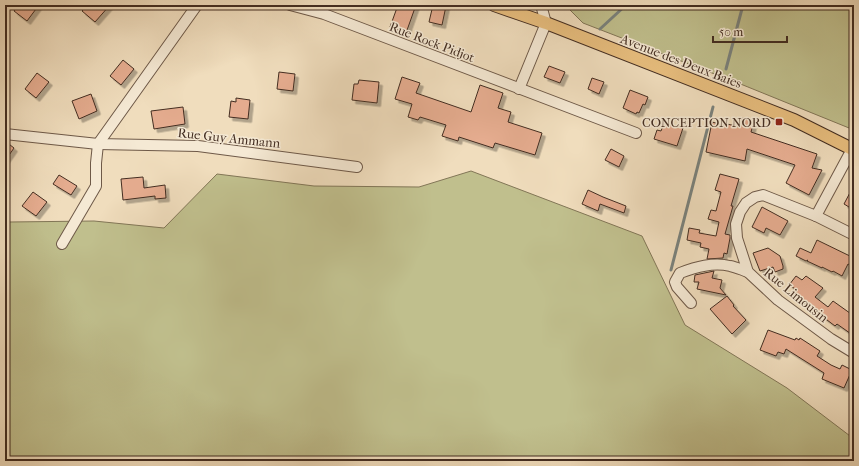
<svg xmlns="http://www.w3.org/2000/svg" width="859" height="466" font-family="'IM FELL French Canon',serif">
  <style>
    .green { fill: #c0bf8d; stroke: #827657 }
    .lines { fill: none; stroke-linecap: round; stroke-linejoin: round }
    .stream { stroke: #7a827d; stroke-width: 3 }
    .building { fill: #e5ac8f; stroke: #432d21; filter: url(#shadow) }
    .minor-casing { stroke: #6e5948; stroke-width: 12 }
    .major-casing { stroke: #432d21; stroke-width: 14 }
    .minor { stroke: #f5e9d4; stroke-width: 10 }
    .major { stroke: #e8be7e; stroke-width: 12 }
    .poi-dot { fill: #8f2418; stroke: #f5e9d4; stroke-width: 1.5 }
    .labels { text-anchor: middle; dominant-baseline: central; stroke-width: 3; stroke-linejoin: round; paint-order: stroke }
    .street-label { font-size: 13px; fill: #432d21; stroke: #f5e9d4 }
    .poi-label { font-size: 13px; fill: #432d21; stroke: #f5e9d4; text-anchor: end }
  </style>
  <defs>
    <filter id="shadow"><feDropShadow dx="3.5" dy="3.5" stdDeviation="0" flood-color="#0004"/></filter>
  </defs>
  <rect width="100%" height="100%" fill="#f0ddbd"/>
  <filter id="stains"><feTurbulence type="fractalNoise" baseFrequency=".005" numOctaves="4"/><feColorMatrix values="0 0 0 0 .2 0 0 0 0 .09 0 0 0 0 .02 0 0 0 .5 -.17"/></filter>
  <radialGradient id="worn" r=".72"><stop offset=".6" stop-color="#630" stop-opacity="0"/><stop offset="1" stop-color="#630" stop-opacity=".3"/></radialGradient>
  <g class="green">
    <polygon points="566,5 854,5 854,130 743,85 583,23 568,8"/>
    <polygon points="471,171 642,236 685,325 787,388 854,439 854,461 5,461 5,223 9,222 94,221 164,228 217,174 314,186 419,187"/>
  </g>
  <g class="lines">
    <g class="stream">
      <polyline points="600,29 626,5"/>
      <polyline points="726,69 743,5"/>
      <polyline points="671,270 713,107"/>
    </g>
  </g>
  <g class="building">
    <polygon points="18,5 39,5 27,21 14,11"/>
    <polygon points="88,5 110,5 95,22 82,11"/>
    <polygon points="398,5 416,5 406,33 390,27"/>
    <polygon points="433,5 442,5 446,6 442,25 429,22"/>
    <polygon points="123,60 134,69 121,85 110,76"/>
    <polygon points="549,66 565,72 560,83 544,77"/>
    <polygon points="279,72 295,74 293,91 277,89"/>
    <polygon points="37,73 49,82 36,98 25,89"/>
    <polygon points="402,77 420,83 416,93 471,112 480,85 503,93 498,108 511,112 508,122 542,133 535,155 495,143 493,148 459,137 458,141 442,136 446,125 420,117 418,120 408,117 412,104 395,99"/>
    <polygon points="592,78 604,82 599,94 588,89"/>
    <polygon points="359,80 379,82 377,103 352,100 354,84 358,84"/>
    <polygon points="630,90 648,97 645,105 643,104 639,113 637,112 636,114 623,108"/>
    <polygon points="91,94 97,111 79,119 72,101"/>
    <polygon points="236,98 250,100 248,119 229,117 231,101 236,102"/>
    <polygon points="183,107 185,124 154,129 151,111"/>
    <polygon points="742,118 754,121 751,132 817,154 812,168 822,170 809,195 786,183 795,165 747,149 745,161 706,152 712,122 727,126 727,124 740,127"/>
    <polygon points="664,123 683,128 677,146 654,139 657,130 661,131"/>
    <polygon points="5,141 14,148 5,161"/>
    <polygon points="611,149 624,156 619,167 605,160"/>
    <polygon points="720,174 739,179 731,206 733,206 725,234 730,235 730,238 727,254 724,253 723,258 707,259 709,249 700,247 701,243 687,240 689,228 700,230 699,233 716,236 719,222 708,219 711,210 716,211 721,192 715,190"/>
    <polygon points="59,175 77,186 71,195 53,184"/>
    <polygon points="143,177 144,188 165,185 166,198 155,199 155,196 123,200 121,179"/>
    <polygon points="854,185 854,210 844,204"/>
    <polygon points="588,190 603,197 626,206 624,213 600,204 598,211 582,204"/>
    <polygon points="33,192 47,202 36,216 22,206"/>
    <polygon points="762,207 788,221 780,235 766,228 764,233 752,227"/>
    <polygon points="817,240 854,258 854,267 848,264 842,276 833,271 832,272 822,267 822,268 807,261 808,260 806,261 796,256 800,248 811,253"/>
    <polygon points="768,248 780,256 783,266 783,269 775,272 773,267 760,271 753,253"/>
    <polygon points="714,271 712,278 722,280 720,288 726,295 697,289 699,282 694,282 695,275"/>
    <polygon points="796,276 802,280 806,276 823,288 815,297 828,307 833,301 854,316 854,336 837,324 835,326 794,295 797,290 789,285"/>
    <polygon points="727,296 734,305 733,306 746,320 732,334 710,309"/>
    <polygon points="768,330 795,340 796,338 799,340 800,338 820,351 817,356 831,365 840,369 842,365 852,370 844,388 822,379 824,373 786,349 784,354 778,352 776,356 760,350"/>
  </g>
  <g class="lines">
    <defs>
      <g id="minor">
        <polyline points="290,5 324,14 636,133"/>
        <polyline points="519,89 546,23 541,5"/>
        <polyline points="5,134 98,144 198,146 357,167"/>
        <polyline points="816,216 852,149"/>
        <polyline points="854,235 816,216 763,195 755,197 746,203 740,212 736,224 737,238 748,272 778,300 831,339 854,353"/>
        <polyline points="62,244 96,186 96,163 98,144 197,5"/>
        <path d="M 691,303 L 677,287 L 675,282 L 680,273 C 696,267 713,262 730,266 C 736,267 742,270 748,272"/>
      </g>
      <polyline id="major" points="494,5 546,23 794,120 854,150"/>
    </defs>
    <use href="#minor" class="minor-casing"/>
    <use href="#major" class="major-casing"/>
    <use href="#minor" class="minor"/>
    <use href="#major" class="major"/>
  </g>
  <rect class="poi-dot" x="775" y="118" width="8" height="8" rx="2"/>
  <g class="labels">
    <g class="street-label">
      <text transform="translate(432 42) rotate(21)">Rue Rock Pidjot</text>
      <text transform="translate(681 61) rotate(21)">Avenue des Deux Baies</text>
      <text transform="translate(229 138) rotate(6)">Rue Guy Ammann</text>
      <text transform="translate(796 295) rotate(39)">Rue Limousin</text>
    </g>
    <g class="poi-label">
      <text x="771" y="122">CONCEPTION NORD</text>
    </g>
  </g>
  <rect width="859" height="466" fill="none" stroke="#f0ddbd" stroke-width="20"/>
  <rect x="6" y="6" width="847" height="454" fill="none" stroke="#432d21" stroke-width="2"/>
  <rect x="10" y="10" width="839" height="446" fill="none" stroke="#432d21"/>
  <path d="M713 36v6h74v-6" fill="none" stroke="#432d21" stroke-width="2"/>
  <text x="719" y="36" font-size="12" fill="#432d21" stroke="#f5e9d4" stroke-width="3" paint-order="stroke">50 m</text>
  <rect width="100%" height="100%" filter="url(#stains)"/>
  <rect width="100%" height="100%" fill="url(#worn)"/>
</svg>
